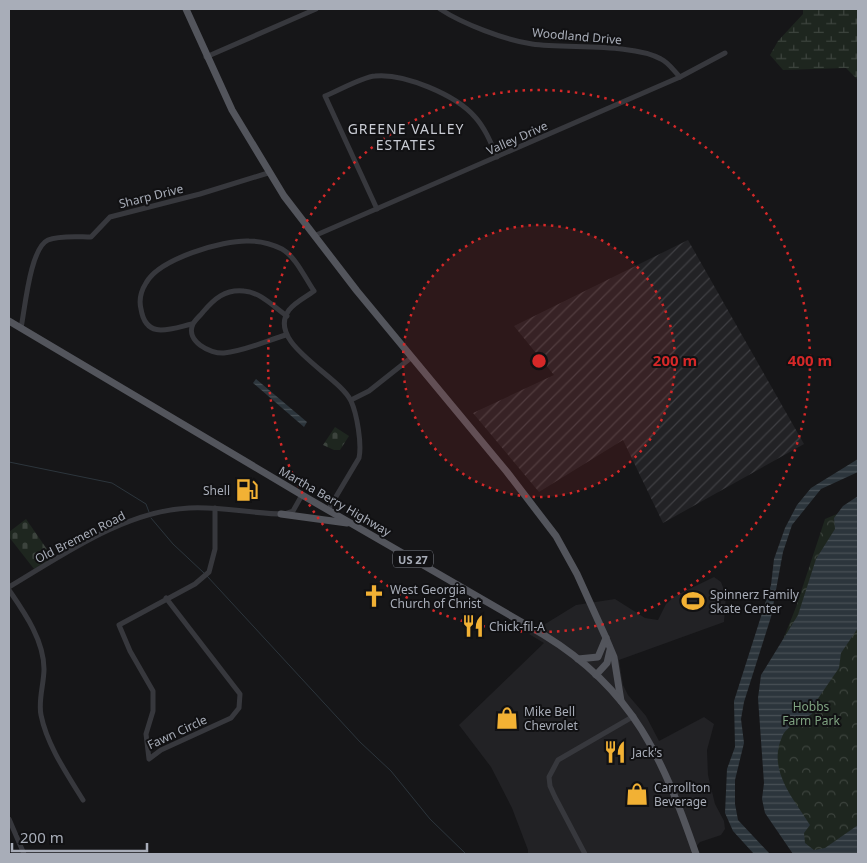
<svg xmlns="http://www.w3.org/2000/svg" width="867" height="863" font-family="'Noto Sans',sans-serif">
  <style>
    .built { fill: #222225 }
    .industrial { fill: url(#industrial-furrows) }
    .wetland { fill: url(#wetland-marsh) }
    .cemetery { fill: url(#cemetery-stones) }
    .park { fill: url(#park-crowns) }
    .water { fill: url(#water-rules) }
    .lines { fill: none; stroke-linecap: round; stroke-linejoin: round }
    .stream { stroke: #2c353c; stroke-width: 1 }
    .minor { stroke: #37383d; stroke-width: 5 }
    .major { stroke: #53555c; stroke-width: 7 }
    .ring { fill: none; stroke: #d62828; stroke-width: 2.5; stroke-dasharray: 2.5 5 }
    .labels { text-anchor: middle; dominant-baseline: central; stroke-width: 4; stroke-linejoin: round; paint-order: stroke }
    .shield { fill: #111113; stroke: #7b7e86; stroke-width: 1 }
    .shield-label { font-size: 11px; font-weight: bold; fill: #a8adb8 }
    .street-label { font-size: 12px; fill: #a8adb8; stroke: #111113 }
    .poi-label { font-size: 12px; fill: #a8adb8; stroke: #111113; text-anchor: start }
    .park-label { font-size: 12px; fill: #7fa381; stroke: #111113 }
    .neighbourhood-label { font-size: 14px; letter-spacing: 1px; fill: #c9ccd4; stroke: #111113 }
    .centre { fill: #d62828; stroke: #111113; stroke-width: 2.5 }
    .ring-label { font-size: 15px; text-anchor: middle; font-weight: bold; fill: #d62828; stroke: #111113; stroke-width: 4; stroke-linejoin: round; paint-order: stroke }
  </style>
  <defs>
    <pattern id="industrial-furrows" width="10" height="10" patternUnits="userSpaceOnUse" patternTransform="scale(1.25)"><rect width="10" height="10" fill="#222225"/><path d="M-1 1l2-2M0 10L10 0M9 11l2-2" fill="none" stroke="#3f3f43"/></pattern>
    <pattern id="wetland-marsh" width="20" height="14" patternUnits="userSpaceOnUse" patternTransform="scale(1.25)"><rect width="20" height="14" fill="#1e261f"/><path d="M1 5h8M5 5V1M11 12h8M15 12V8" fill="none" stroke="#3c433d"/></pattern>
    <pattern id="cemetery-stones" width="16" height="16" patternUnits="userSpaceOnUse" patternTransform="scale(1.25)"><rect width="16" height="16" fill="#1e261f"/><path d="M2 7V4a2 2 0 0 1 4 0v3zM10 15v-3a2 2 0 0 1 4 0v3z" fill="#3c433d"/></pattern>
    <pattern id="park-crowns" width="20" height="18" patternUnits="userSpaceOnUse" patternTransform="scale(1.25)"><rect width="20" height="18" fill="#1e261f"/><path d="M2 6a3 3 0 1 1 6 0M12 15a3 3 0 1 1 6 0" fill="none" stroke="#3c433d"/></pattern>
    <pattern id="water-rules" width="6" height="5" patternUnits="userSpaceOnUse" patternTransform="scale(1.25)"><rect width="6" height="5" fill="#2c353c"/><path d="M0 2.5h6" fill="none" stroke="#485056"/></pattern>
  </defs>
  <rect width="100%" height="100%" fill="#161618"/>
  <polygon class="built" points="714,577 721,582 726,595 724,622 619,660 623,685 628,695 646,716 659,741 704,717 714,724 707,750 708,775 715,804 724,821 725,829 721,835 700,842 690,854 528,854 528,850 512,808 491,767 459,725 544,643 529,634 576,605 615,599 645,618 658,620 666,604 675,596"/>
  <polygon class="industrial" points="688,240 804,444 663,523 623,440 539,492 473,413 554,375 514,326"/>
  <polygon class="wetland" points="803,9 858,9 858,80 846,68 783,70 770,55 778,41 803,14"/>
  <g class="cemetery">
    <polygon points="335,427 349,436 340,450 334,450 323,445"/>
    <polygon points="26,519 53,558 34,569 9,537 9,532"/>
  </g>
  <polygon class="park" points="858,505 858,854 795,854 763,690 796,607 825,519"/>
  <g class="water">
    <polygon points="256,379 307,422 304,427 253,383"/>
    <polygon points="858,459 858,472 821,489 792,525 783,552 771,617 744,702 741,719 744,743 735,780 735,804 738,820 770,854 754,854 733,831 725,813 727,769 735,747 734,701 771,585 774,559 785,528 797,505 811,488"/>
    <path d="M 858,496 L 858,628 L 841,653 L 839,668 L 817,700 L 812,714 C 803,719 786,726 782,737 C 767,770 794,799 810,825 L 804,833 L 805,843 L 814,850 L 825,848 L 858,825 L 858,854 L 793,854 L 765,813 L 762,799 L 764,783 L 758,698 L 761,675 L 798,615 L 816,559 L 835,529 L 834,518 L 843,506 Z"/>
  </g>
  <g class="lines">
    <g class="stream">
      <polyline points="9,462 112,483 146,504 149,512"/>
      <polyline points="151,518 173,544 204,573"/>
      <polyline points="207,576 360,742 391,771 430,819 466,854"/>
    </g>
    <g class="minor">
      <path d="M 440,9 C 463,24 505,40 532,44 C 567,49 633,43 661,59 C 668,62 674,71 680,77"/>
      <polyline points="206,57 316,9"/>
      <path d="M 377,209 L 325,96 C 338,91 362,77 375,76 C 404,73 456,95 475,117 C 485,128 491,143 497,157"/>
      <polyline points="314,236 680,77 725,53"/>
      <path d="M 192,324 C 170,329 146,340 141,309 C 139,301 141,291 146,283 C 159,259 222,240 249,241 C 259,241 272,244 282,249 C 296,257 305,278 314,291 C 306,297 295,302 289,310 C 265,343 339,375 351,401 C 357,414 362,444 359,458 L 328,510"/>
      <path d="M 21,328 C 25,309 30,248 48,240 C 60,235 79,237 91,237 L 110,217 L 200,194 L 268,173"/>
      <path d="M 286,335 C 266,341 245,351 224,353 C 210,354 185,341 193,324 C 195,320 200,316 203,312 C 214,299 225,289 244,291 C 260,292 274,307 287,316"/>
      <polyline points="351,400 369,391 412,357"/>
      <path d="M 9,587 C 63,555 124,511 189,508 C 221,506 252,514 284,514 L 293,511 L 302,495"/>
      <path d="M 9,590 C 24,612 44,640 44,669 C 44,684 38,700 41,715 C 47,745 67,774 83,800"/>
      <polyline points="166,598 240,694 239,708 231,718 161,750 149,759 146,734 153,711 153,691 130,651 119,625 195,584 209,572 215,549 215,508"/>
      <polyline points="9,819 24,854"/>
      <polyline points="585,854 555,797 550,786 549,777 558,760 634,716"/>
    </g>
    <g class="major">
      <polyline points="186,9 232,110 284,196 357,291 507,472 556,536 577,574 606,638 614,657 621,701"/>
      <path d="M 9,321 L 302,495 L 544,635 C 634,690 663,759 696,854"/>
      <polyline points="281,514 347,523"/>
      <polyline points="578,659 598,657 606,638"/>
      <polyline points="596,675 607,663 610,650"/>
    </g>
  </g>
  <circle cx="539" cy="361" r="136" fill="#d62828" fill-opacity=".12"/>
  <g class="ring">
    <circle cx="539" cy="361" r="136"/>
    <circle cx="539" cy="361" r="271"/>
  </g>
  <defs>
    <symbol id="fuel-bare" viewBox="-9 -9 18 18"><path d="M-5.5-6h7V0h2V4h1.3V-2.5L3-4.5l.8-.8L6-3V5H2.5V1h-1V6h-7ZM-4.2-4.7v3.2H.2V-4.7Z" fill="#f2b134" stroke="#111113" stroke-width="2.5" paint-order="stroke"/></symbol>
    <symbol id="church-bare" viewBox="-9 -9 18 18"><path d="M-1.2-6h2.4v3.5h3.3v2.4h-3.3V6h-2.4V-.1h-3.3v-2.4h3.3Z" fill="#f2b134" stroke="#111113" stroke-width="2.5" paint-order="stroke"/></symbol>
    <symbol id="stadium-bare" viewBox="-9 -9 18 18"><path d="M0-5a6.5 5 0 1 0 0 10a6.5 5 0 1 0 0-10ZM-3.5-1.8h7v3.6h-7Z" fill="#f2b134" stroke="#111113" stroke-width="2.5" paint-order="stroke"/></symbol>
    <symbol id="restaurant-bare" viewBox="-9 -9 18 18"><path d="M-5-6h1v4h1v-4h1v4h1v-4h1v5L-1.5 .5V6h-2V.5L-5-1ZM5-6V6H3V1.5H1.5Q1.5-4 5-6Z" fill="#f2b134" stroke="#111113" stroke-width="2.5" paint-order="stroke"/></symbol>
    <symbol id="shop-bare" viewBox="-9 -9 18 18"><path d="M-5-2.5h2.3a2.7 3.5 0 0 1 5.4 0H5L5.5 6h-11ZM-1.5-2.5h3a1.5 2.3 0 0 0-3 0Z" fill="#f2b134" stroke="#111113" stroke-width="2.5" paint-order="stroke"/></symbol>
  </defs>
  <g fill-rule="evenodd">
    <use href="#fuel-bare" x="231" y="474" width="32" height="32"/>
    <use href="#church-bare" x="358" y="580" width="32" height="32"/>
    <use href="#stadium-bare" x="677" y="585" width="32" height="32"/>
    <use href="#restaurant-bare" x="457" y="610" width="32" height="32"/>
    <use href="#shop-bare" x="491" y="702" width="32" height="32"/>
    <use href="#restaurant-bare" x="599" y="736" width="32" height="32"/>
    <use href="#shop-bare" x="621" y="778" width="32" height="32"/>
  </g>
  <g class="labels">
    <rect class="shield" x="393" y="550.5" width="40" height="17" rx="4"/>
    <g class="shield-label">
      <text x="413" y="559">US 27</text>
    </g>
    <g class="street-label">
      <text transform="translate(577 36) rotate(5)">Woodland Drive</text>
      <text transform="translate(517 138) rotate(-24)">Valley Drive</text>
      <text transform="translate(151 196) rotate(-14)">Sharp Drive</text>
      <text transform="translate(335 501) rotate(30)">Martha Berry Highway</text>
      <text transform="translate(80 537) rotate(-27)">Old Bremen Road</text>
      <text transform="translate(177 732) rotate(-25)">Fawn Circle</text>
    </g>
    <g class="poi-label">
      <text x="230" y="490" text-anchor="end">Shell</text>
      <text x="390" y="589">West Georgia<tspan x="390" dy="14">Church of Christ</tspan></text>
      <text x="710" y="594">Spinnerz Family<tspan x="710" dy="14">Skate Center</tspan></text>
      <text x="489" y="626">Chick-fil-A</text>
      <text x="524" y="711">Mike Bell<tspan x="524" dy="14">Chevrolet</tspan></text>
      <text x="632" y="752">Jack's</text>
      <text x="654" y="787">Carrollton<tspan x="654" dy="14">Beverage</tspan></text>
    </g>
    <g class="park-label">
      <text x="811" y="706">Hobbs<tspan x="811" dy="14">Farm Park</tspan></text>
    </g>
    <g class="neighbourhood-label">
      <text x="406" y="128">GREENE VALLEY<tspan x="406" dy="16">ESTATES</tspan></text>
    </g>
  </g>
  <circle cx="539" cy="361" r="8" class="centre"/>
  <g class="ring-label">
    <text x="675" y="366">200 m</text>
    <text x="810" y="366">400 m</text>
  </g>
  <rect width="867" height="863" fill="none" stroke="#a8adb8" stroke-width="20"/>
  <path d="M12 843v8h135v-8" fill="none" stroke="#a8adb8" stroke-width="2.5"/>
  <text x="20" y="843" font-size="15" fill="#a8adb8" stroke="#111113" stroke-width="4" paint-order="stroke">200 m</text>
</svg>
